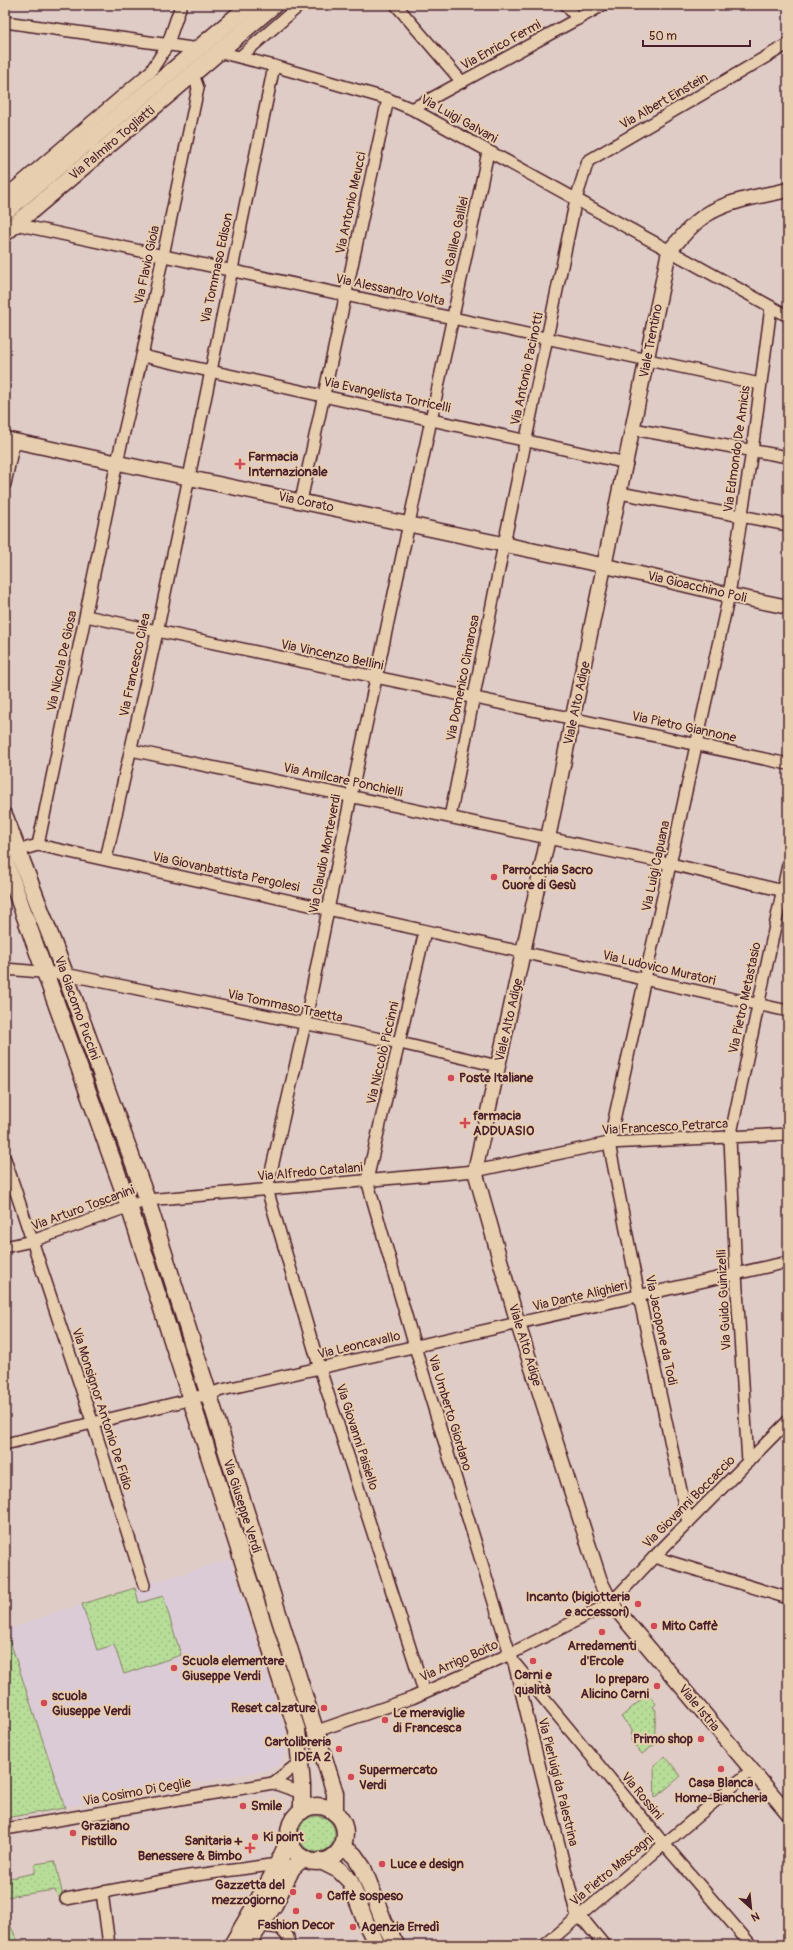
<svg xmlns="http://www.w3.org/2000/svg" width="793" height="1950" font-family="Pangolin,sans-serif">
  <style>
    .built { fill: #dbcbd6 }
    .grass { fill: url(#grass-dots); stroke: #807e62 }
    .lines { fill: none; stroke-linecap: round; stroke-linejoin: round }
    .minor-casing { stroke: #4a1f2b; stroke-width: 14 }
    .tertiary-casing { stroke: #4a1f2b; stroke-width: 17 }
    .secondary-casing { stroke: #4a1f2b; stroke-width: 19 }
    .minor { stroke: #e7ceaf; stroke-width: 11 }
    .tertiary { stroke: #e7ceaf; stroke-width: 14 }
    .secondary { stroke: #e7ceaf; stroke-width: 16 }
    .poi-dot { fill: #d1495b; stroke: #e7ceaf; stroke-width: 1.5 }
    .labels { text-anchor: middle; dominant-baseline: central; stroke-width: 4; stroke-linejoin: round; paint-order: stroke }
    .street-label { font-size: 13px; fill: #4a1f2b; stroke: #e7ceaf }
    .poi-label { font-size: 13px; font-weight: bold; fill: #4a1f2b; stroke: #e7ceaf; text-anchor: start }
  </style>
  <defs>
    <pattern id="grass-dots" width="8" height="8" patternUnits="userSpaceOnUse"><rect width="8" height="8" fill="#b7dd98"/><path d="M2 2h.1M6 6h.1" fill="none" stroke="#9fbd83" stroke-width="1.8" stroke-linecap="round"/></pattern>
  </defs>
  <rect width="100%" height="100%" fill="#e0ccc6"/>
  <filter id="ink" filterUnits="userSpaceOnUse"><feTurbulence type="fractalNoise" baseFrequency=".025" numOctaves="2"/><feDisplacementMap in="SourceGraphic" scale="8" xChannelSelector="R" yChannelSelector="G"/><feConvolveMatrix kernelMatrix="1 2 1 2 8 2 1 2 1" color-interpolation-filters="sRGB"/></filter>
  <g filter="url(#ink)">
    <polygon class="built" points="230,1559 288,1740 286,1752 280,1765 269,1770 5,1818 5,1630 62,1610"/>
    <g class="grass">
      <polygon points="135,1588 139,1603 163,1596 181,1655 124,1674 114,1645 97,1650 82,1604"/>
      <polygon points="6,1629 65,1808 5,1818 5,1630"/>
      <polygon points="648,1694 656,1704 653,1707 656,1710 654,1745 642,1754 631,1741 632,1729 621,1717"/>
      <polygon points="665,1756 681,1776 655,1798 654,1765"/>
      <circle cx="317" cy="1834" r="18"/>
      <polygon points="55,1861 62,1892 62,1906 55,1890 5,1897 5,1879 35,1873 35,1864"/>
      <polygon points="5,1913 19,1945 5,1945"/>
    </g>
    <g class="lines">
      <defs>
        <g id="minor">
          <polyline points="396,5 462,82"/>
          <polyline points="566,5 578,19"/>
          <polyline points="5,22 199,49"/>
          <polyline points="219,52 274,66 388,99 412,109 788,316"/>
          <polyline points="240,57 300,5"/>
          <polyline points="412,109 603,5"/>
          <polyline points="5,196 151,71 167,46 181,5"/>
          <polyline points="15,224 760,384"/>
          <polyline points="142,356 627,463"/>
          <polyline points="633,429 788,457"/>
          <polyline points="5,484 14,441"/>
          <polyline points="620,493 788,525"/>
          <polyline points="301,501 388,99"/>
          <polyline points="86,616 788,764"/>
          <polyline points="131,750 671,864 788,892"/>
          <polyline points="450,817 504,544 576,199 588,161 788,44"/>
          <polyline points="38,845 117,462 142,356 198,88 193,74"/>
          <polyline points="17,851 38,845 788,1011"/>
          <polyline points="106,859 157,632 274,66"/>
          <polyline points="425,931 367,1180 415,1347 510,1654 514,1663 577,1917"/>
          <polyline points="5,969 65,974 400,1043 498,1066"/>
          <polyline points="5,1159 93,1424 144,1585"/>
          <polyline points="5,1247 32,1241 147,1200 475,1171 609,1143 788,1134"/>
          <polyline points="5,1444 180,1402 222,1390 788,1262"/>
          <polyline points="748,1462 736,1274 730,1138 788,865"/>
          <polyline points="688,1523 639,1296 609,1143 729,595 752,451 771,307"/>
          <polyline points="654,1557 788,1598"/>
          <polyline points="516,1665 664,1844 751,1945"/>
          <polyline points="424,1691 320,1369 267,1189 305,1024 351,796 488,152"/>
          <polyline points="314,1732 412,1698 510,1654 611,1603 654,1557 788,1421"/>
          <polyline points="273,1783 300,1762"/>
          <polyline points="5,1829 273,1783 302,1793"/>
          <polyline points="102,1892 109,1945"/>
          <polyline points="66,1899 189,1876 278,1864"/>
          <polyline points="577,1917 586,1923 604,1945"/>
          <polyline points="262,1926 280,1928 288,1937 289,1945"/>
          <polyline points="545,1945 752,1770"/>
        </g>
        <g id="tertiary">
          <path d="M 788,190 C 763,196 734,199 711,212 C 694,221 682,237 669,251 L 548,838 L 475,1171 L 518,1324 L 600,1581 L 611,1603 L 788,1813"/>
          <polyline points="5,439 606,566 729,595 788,607"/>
        </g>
        <g id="secondary">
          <polyline points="5,212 250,5"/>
          <polyline points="5,233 274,5"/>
          <polyline points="5,817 65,974 147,1200 335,1793 335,1813"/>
          <polyline points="5,861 129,1206 297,1730 302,1785 302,1811"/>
          <circle cx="317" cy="1834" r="28"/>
          <polyline points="342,1847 354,1855 363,1868 384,1922 396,1945"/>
          <polyline points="321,1861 339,1870 350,1881 366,1923 377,1945"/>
          <polyline points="232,1945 271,1878 290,1838"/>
          <polyline points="247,1945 274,1905 292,1868 303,1858"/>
        </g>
      </defs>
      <use href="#minor" class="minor-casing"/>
      <use href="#tertiary" class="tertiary-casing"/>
      <use href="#secondary" class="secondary-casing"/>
      <use href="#minor" class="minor"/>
      <use href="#tertiary" class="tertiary"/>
      <use href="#secondary" class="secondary"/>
    </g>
  </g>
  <g class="poi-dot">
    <path d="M238 458h4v4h4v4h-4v4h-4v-4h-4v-4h4z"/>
    <circle cx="494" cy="877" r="4"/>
    <circle cx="451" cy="1078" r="4"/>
    <path d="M463 1117h4v4h4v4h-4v4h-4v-4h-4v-4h4z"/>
    <circle cx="638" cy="1604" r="4"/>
    <circle cx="654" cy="1626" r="4"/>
    <circle cx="602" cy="1632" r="4"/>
    <circle cx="533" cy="1661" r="4"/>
    <circle cx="174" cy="1668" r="4"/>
    <circle cx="657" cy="1686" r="4"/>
    <circle cx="44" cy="1703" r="4"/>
    <circle cx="324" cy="1708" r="4"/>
    <circle cx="385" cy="1720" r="4"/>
    <circle cx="701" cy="1739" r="4"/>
    <circle cx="339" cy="1749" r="4"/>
    <circle cx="721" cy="1769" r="4"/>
    <circle cx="351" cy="1777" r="4"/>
    <circle cx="243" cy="1806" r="4"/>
    <circle cx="73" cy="1833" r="4"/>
    <circle cx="255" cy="1837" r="4"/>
    <path d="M248 1842h4v4h4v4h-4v4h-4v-4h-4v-4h4z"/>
    <circle cx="382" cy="1864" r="4"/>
    <circle cx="293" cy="1892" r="4"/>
    <circle cx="319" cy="1896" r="4"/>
    <circle cx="296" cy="1911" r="4"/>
    <circle cx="353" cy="1927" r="4"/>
  </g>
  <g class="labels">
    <g class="street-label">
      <text transform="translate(501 45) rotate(-29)">Via Enrico Fermi</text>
      <text transform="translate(664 101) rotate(-30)">Via Albert Einstein</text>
      <text transform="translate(459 119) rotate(29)">Via Luigi Galvani</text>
      <text transform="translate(112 143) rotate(-40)">Via Palmiro Togliatti</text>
      <text transform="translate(351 203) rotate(-78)">Via Antonio Meucci</text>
      <text transform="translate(455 241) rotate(-78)">Via Galileo Galilei</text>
      <text transform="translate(147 265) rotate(-78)">Via Flavio Gioia</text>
      <text transform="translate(217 268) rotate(-78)">Via Tommaso Edison</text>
      <text transform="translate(390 290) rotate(12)">Via Alessandro Volta</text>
      <text transform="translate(651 341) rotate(-79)">Viale Trentino</text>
      <text transform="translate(527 369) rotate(-78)">Via Antonio Pacinotti</text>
      <text transform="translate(387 395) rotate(12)">Via Evangelista Torricelli</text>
      <text transform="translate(737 449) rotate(-82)">Via Edmondo De Amicis</text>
      <text transform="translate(306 502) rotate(12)">Via Corato</text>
      <text transform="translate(697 587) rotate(13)">Via Gioacchino Poli</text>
      <text transform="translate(332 655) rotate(12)">Via Vincenzo Bellini</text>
      <text transform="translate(62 661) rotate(-78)">Via Nicola De Giosa</text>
      <text transform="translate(135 665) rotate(-78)">Via Francesco Cilea</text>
      <text transform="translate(463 678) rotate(-79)">Via Domenico Cimarosa</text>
      <text transform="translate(577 703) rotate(-78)">Viale Alto Adige</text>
      <text transform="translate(684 727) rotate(12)">Via Pietro Giannone</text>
      <text transform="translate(343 780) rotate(12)">Via Amilcare Ponchielli</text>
      <text transform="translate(325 854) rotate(-79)">Via Claudio Monteverdi</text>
      <text transform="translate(656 866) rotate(-78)">Via Luigi Capuana</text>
      <text transform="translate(226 872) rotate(12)">Via Giovanbattista Pergolesi</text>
      <text transform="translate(659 968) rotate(13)">Via Ludovico Muratori</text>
      <text transform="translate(745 998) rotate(-78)">Via Pietro Metastasio</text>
      <text transform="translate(285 1006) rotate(12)">Via Tommaso Traetta</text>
      <text transform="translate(77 1008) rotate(70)">Via Giacomo Puccini</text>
      <text transform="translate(509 1020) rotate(-77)">Viale Alto Adige</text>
      <text transform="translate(383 1053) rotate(-77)">Via Niccolò Piccinni</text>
      <text transform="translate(665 1127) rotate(-3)">Via Francesco Petrarca</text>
      <text transform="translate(310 1172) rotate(-5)">Via Alfredo Catalani</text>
      <text transform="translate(83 1208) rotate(-20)">Via Arturo Toscanini</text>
      <text transform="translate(580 1296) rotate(-13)">Via Dante Alighieri</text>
      <text transform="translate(724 1300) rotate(-93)">Via Guido Guinizelli</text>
      <text transform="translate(661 1330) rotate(78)">Via Jacopone da Todi</text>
      <text transform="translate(359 1345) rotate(-13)">Via Leoncavallo</text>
      <text transform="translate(525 1345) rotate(73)">Viale Alto Adige</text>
      <text transform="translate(102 1409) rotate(72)">Via Monsignor Antonio De Fidio</text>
      <text transform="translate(450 1413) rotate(73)">Via Umberto Giordano</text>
      <text transform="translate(357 1437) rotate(72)">Via Giovanni Paisiello</text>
      <text transform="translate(689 1502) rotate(-45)">Via Giovanni Boccaccio</text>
      <text transform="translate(242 1506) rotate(72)">Via Giuseppe Verdi</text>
      <text transform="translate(459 1661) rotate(-24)">Via Arrigo Boito</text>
      <text transform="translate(699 1708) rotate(50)">Viale Istria</text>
      <text transform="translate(558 1782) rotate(76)">Via Pierluigi da Palestrina</text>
      <text transform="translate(137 1792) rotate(-10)">Via Cosimo Di Ceglie</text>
      <text transform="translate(642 1796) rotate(50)">Via Rossini</text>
      <text transform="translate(612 1870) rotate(-40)">Via Pietro Mascagni</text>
    </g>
    <g class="poi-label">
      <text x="248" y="457">Farmacia<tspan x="248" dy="15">Internazionale</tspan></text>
      <text x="502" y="870">Parrocchia Sacro<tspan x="502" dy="15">Cuore di Gesù</tspan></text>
      <text x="459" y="1078">Poste Italiane</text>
      <text x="473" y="1116">farmacia<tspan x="473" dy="15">ADDUASIO</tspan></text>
      <text x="630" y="1597" text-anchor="end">Incanto (bigiotteria<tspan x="630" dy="15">e accessori)</tspan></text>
      <text x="662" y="1626">Mito Caffè</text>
      <text x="602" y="1646" text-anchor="middle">Arredamenti<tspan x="602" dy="15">d'Ercole</tspan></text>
      <text x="182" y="1661">Scuola elementare<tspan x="182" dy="15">Giuseppe Verdi</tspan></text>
      <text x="533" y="1675" text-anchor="middle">Carni e<tspan x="533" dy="15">qualità</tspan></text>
      <text x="649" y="1679" text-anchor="end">Io preparo<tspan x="649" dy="15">Alicino Carni</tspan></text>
      <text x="52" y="1696">scuola<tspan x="52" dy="15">Giuseppe Verdi</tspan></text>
      <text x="316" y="1708" text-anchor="end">Reset calzature</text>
      <text x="393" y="1713">Le meraviglie<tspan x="393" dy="15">di Francesca</tspan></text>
      <text x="693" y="1739" text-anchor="end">Primo shop</text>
      <text x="331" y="1742" text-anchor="end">Cartolibreria<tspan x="331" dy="15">IDEA 2</tspan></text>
      <text x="359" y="1770">Supermercato<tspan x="359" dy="15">Verdi</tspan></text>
      <text x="721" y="1783" text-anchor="middle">Casa Blanca<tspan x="721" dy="15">Home-Biancheria</tspan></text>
      <text x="251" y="1806">Smile</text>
      <text x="81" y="1826">Graziano<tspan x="81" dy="15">Pistillo</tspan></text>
      <text x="263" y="1837">Ki point</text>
      <text x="242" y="1841" text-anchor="end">Sanitaria +<tspan x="242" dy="15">Benessere &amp; Bimbo</tspan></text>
      <text x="390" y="1864">Luce e design</text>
      <text x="285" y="1885" text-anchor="end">Gazzetta del<tspan x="285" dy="15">mezzogiorno</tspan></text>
      <text x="327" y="1896">Caffè sospeso</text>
      <text x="296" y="1925" text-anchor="middle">Fashion Decor</text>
      <text x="361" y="1927">Agenzia Erredì</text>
    </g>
  </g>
  <rect width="793" height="1950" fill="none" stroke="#e7ceaf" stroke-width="20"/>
  <rect x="10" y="10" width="773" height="1930" fill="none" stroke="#4a1f2b" stroke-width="1.5" filter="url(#ink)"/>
  <g transform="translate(751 1908) rotate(153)" stroke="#e7ceaf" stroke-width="3" paint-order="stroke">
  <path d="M0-3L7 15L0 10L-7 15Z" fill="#4a1f2b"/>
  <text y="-6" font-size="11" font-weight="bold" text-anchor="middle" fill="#4a1f2b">N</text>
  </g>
  <path d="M643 40v6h107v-6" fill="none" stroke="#4a1f2b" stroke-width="2"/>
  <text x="649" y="40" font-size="12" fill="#4a1f2b" stroke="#e7ceaf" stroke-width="3" paint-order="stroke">50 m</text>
</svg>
